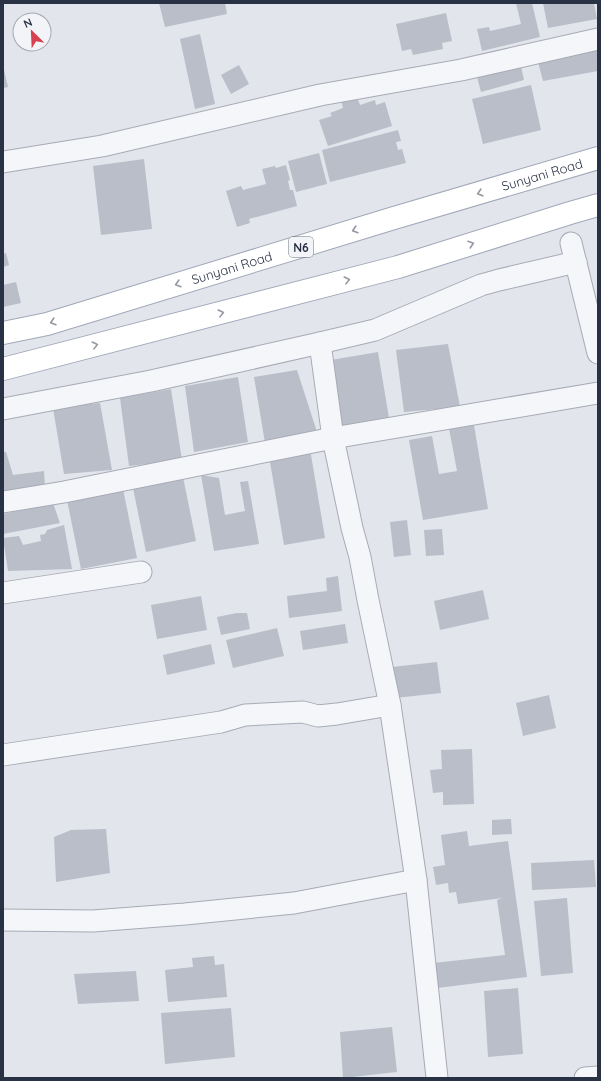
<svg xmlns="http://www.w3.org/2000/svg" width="601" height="1081" font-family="Quicksand,sans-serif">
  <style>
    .building { fill: #b9bec9 }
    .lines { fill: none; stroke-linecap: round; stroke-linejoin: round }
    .street-casing { stroke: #a7abb6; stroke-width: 23 }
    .primary-casing { stroke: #a0a8b8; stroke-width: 24 }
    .street { stroke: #f5f6f9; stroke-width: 21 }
    .primary { stroke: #fff; stroke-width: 22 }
    .oneway { stroke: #9498a2 }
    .labels { text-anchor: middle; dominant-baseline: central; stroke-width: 3; stroke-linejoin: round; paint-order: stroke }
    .shield { fill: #f2f4f8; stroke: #656c7a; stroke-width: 1 }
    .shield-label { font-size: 12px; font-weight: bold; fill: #293144 }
    .street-label { font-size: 13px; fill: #293144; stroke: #f2f4f8 }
  </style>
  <rect width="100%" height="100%" fill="#e2e5eb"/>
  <g class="building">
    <polygon points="159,3 225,3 227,14 165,27"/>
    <polygon points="516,3 532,3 540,37 482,51 477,29 489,27 490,31 521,24"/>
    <polygon points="543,3 594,3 597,19 548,28"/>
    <polygon points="446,13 452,41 442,43 443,49 413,55 411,49 402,51 396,24"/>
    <polygon points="200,34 215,104 195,109 180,39"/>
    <polygon points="598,50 598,71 543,81 538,62"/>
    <polygon points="520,62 524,80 481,92 476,73"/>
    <polygon points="3,65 8,87 3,88"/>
    <polygon points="239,65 249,84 231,94 221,75"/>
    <polygon points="531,85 541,130 483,144 472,99"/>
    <polygon points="356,95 360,105 375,100 376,105 385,102 392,126 328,146 319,120 332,116 330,113 343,108 341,100"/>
    <polygon points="398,130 401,141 396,142 398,150 402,149 406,163 330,182 322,150"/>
    <polygon points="319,153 327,184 296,192 288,161"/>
    <polygon points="144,159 152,229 101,235 93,166"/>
    <polygon points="286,165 290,180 288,181 290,190 293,190 297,206 249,219 250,223 237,227 226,191 241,186 243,190 266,184 262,169 275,166 276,168"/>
    <polygon points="6,253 9,265 3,267 3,254"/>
    <polygon points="16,282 21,303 3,307 3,285"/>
    <polygon points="448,344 460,407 404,412 396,350"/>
    <polygon points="378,352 389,418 342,426 331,360"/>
    <polygon points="297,370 317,432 265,443 254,377"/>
    <polygon points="238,377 248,442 194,452 185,386"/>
    <polygon points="171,389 182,460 129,466 120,398"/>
    <polygon points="100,403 112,470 64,474 53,408"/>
    <polygon points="473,419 488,509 423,520 409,440 432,436 439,474 457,471 448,423"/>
    <polygon points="310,449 325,538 284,545 269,456"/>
    <polygon points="3,452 6,452 13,475 44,471 45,487 3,494"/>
    <polygon points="182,472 196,541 146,552 132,483"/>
    <polygon points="201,475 219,478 225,515 245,511 240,482 248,481 259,544 214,551"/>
    <polygon points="123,489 137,558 81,569 67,500"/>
    <polygon points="53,503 60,523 3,534 3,514"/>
    <polygon points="407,520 411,555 394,557 390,522"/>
    <polygon points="64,525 72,569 8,571 3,538 19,536 23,545 41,541 40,535 45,534 47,530"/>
    <polygon points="442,529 444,555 426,556 424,530"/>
    <polygon points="338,576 342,611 289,618 287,596 327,591 326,578"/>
    <polygon points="483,590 489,619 440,630 434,601"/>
    <polygon points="201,596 207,630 157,639 151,605"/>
    <polygon points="237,613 247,613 250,629 221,635 217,617"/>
    <polygon points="345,624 348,643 303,650 300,631"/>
    <polygon points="277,628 284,656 233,668 226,640"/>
    <polygon points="211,644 215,664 167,675 163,655"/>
    <polygon points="437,662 441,693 395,698 392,667"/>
    <polygon points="549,695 556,728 523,736 516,703"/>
    <polygon points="472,749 474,804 443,805 443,792 433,793 430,770 442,769 441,750"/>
    <polygon points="511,819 512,834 492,835 492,820"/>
    <polygon points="106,829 110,873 56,882 54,837 71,830"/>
    <polygon points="467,831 469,846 508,841 527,977 437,988 434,963 505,955 497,900 502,898 458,904 456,892 449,893 448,883 436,885 433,867 445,865 441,835"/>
    <polygon points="594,860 596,887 532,890 531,863"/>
    <polygon points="567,898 573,973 541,976 534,901"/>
    <polygon points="214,956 215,965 224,964 227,997 168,1002 165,970 193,967 192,958"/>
    <polygon points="136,971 139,1001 78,1004 74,974"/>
    <polygon points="518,988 523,1054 488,1057 484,991"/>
    <polygon points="231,1008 235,1057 165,1064 161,1013"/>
    <polygon points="392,1027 397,1072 343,1078 340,1032"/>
  </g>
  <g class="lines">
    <defs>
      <g id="street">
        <polyline points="3,162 102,146 320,95 461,70 598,39"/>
        <polyline points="571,243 598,353"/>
        <polyline points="320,343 333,438 352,528 360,557 368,600 390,705 416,880 437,1078"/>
        <polyline points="3,409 151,381 320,343 375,330 481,285 499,280 576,262"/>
        <polyline points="3,502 64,492 333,438 598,393"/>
        <polyline points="3,593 141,572"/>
        <polyline points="3,755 221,722 245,715 303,712 318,716 337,714 390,705"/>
        <polyline points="3,920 93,921 185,914 294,903 416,880"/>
        <polyline points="585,1078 598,1077"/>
      </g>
      <g id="primary">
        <path id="s1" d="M 3,333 L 47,324 L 394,218 L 598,158"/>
        <polyline points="3,369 398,267 570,213 598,205"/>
      </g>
    </defs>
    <use href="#street" class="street-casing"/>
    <use href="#primary" class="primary-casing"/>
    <use href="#street" class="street"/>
    <use href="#primary" class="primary"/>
  </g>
  <defs><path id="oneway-chevron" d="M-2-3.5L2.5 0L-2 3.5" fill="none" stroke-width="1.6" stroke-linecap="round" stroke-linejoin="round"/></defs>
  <g class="oneway">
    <use href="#oneway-chevron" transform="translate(480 193) rotate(164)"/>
    <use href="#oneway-chevron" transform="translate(355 230) rotate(163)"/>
    <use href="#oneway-chevron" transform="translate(471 244) rotate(-18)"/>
    <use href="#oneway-chevron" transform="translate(347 280) rotate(-14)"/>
    <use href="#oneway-chevron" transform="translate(178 284) rotate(163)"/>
    <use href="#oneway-chevron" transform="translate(221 313) rotate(-14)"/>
    <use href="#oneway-chevron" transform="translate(53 322) rotate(163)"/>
    <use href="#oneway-chevron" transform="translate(95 345) rotate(-14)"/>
  </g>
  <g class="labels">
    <rect class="shield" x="289" y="237" width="24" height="20" rx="3"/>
    <g class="shield-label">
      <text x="301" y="247">N6</text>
    </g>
    <g class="street-label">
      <text stroke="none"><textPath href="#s1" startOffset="562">Sunyani Road</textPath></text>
      <text stroke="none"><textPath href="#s1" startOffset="238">Sunyani Road</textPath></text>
    </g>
  </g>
  <rect width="601" height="1081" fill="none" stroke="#293144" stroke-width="8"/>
  <g transform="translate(32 32) rotate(336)"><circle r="19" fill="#f2f4f8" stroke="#a2a6b0"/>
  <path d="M0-3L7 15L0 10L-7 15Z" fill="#d7404f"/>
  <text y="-6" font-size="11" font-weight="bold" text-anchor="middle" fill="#293144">N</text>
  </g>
</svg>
